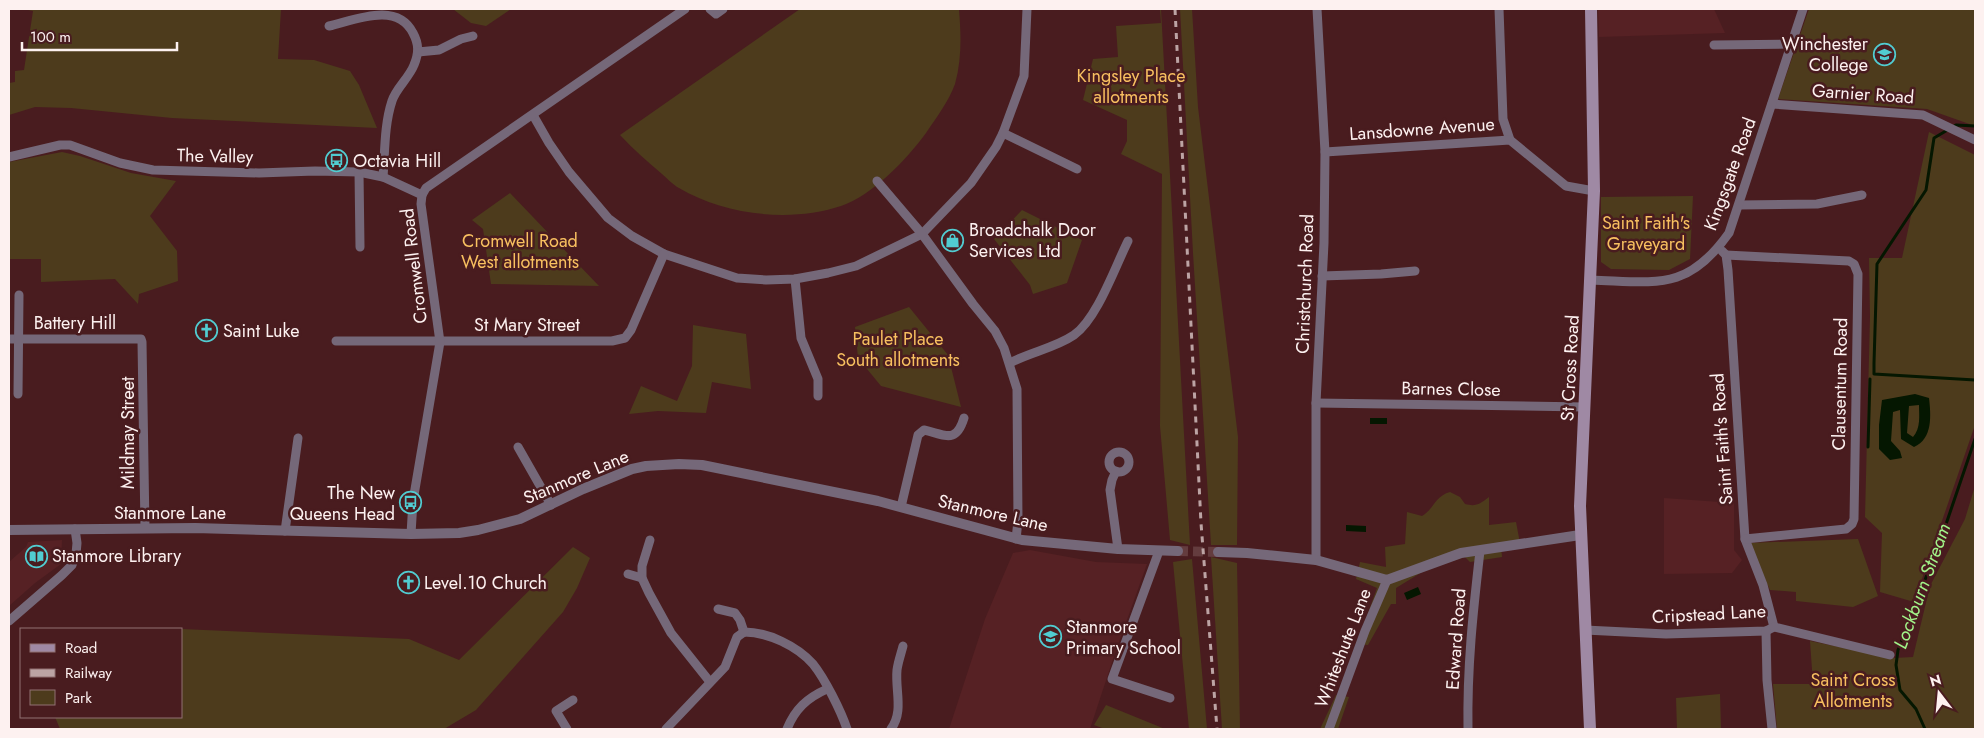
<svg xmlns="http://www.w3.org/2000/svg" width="1984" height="738" font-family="Jost,sans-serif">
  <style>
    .built { fill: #562124 }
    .green { fill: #4d3b1c }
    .water { fill: #051701; fill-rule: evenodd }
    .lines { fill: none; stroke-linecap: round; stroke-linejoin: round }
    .stream { stroke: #051701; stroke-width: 3 }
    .tertiary-tunnel { stroke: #643c3e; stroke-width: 10; stroke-dasharray: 10 5; stroke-linecap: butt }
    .minor { stroke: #756879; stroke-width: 9 }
    .tertiary { stroke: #756879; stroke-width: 10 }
    .secondary { stroke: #9f89a4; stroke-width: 12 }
    .rail { stroke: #bca4a4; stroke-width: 3; stroke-dasharray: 6 6; stroke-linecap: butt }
    .labels { text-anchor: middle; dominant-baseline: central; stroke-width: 5; stroke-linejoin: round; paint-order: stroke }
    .poi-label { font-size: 18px; fill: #fdf1f0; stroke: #491c1f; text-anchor: start }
    .park-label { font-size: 18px; fill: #f8c060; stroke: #491c1f }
    .street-label { font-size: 18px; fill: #fdf1f0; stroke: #491c1f }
    .water-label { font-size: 19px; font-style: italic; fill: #a2f489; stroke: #491c1f }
  </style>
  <rect width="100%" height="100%" fill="#491c1f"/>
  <g class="built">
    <polygon points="1598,9 1714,9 1725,33 1599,37"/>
    <polygon points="1664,498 1734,503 1734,550 1742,560 1732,573 1664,574"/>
    <polygon points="62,540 61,564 35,583 9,606 9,562 26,547 28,542"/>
    <polygon points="1030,550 1096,562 1147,564 1114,656 1090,729 949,729 985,619 1013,553"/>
  </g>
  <g class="green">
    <polygon points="23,9 281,9 278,59 314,60 350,71 359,85 377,128 172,118 71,108 35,107 9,115 9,83 15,82 15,71 24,70 33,11"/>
    <polygon points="453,9 511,9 486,26 471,23"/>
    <path d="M 800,9 L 959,9 C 961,34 962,59 955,84 C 949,101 936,118 926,133 C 907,159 872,196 841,206 C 790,223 725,215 679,188 C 673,185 667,178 662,174 C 647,161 633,149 620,135 Z"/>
    <polygon points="1160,9 1161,9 1190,545 1170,540 1160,426 1162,174 1121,154 1127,141 1127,120 1083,100 1093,59 1118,57 1116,26 1161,23"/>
    <polygon points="1180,9 1192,9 1198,107 1238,437 1237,545 1211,545 1193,253"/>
    <polygon points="1809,9 1975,9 1975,126 1927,109 1778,99"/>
    <polygon points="1929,132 1975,155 1975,425 1914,602 1880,592 1882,533 1865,517 1870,317 1869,258 1902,258"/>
    <polygon points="62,152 80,156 131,173 176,181 150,216 177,251 178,281 139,294 138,304 115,279 41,282 41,259 9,259 9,162"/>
    <polygon points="510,193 599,286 491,284 483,229 472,220"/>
    <polygon points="1693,196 1690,259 1669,270 1611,269 1601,262 1601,197"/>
    <polygon points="1022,210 1082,240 1067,283 1033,294 1030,285 994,239"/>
    <polygon points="909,307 948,355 961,407 881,386 858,358 855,327"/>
    <polygon points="693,325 746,334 751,389 712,382 706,413 658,411 629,414 641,386 677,401 692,366"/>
    <polygon points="1975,486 1975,729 1777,729 1773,684 1813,684 1810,641 1894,658 1913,657 1930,586 1965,519"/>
    <path d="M 1450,492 L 1460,497 L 1465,504 C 1476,507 1480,504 1489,497 L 1489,525 L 1516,522 L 1520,543 L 1501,544 L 1502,557 L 1470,562 L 1465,557 L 1427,569 L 1396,588 L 1396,604 L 1391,604 L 1368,645 L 1357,644 L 1377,588 L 1356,579 L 1360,562 L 1386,567 L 1385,547 L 1405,544 L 1407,512 L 1422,516 C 1434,509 1435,496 1450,492 Z"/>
    <polygon points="1858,539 1878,596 1853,607 1796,601 1796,592 1770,590 1749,543"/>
    <polygon points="573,547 590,558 577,588 563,612 476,710 444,729 60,729 55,717 181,717 181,629 409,639 459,660"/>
    <polygon points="1211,557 1237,563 1240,729 1222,729"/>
    <polygon points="1192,559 1207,729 1189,729 1173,562"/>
    <polygon points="1720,694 1721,729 1677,729 1676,698"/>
    <polygon points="1336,695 1349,697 1338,729 1320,729"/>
    <polygon points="1106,705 1165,729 1166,729 1105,729 1094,725"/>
  </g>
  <g class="water">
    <path d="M 1915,394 L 1929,398 C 1931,415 1933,439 1914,447 L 1901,439 L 1900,410 L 1893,412 L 1891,441 L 1900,451 L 1902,458 L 1890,460 L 1879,449 L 1879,425 L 1882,400 ZM 1919,405 C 1919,416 1921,428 1913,437 L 1907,433 L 1909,406 Z"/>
    <rect x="1370" y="418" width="17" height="6"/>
    <polygon points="1346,525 1366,526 1366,532 1346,531"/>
    <polygon points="1418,587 1421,594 1407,600 1404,593"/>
  </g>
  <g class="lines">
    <g class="stream">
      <polyline points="1975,126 1956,125 1934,138 1926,190 1877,264 1874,363 1874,374 1975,380"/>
      <polyline points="1868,447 1870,379"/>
      <polyline points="1925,729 1916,709 1900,690 1896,665 1898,650 1943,533 1975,439"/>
    </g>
    <polyline class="tertiary-tunnel" points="1178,551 1218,552"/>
    <g class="minor">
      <polyline points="710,9 716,14 723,9"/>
      <polyline points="1499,9 1503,119 1510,140"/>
      <path d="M 329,26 C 355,20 397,1 413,33 C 419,44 419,53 414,65 C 409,78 396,88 392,101 C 384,125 385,153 383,177"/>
      <polyline points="1714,45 1791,44"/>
      <polyline points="418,52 439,50 461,39 473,36"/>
      <polyline points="1772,104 1923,115 1975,140"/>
      <polyline points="533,115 549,143 569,172 608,218 632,236 664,254 737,278 766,280 795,279 828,273 856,266 922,234 971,183 996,147 1003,133 1024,76 1027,9"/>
      <polyline points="1003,133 1077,169"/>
      <polyline points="1325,152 1510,140 1566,186 1594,191"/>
      <polyline points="9,157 60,145 70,145 120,163 153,170 259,173 315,171 359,172 383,177 422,195"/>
      <polyline points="359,172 360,247"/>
      <polyline points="877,181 922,234 973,304 995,331 1004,348 1017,389 1018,521 1016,539"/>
      <polyline points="1739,205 1817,204 1862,195"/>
      <polyline points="1722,251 1726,255 1728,270 1745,539 1763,585 1774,627"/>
      <polyline points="1726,255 1849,261 1854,264 1858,274 1854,519 1852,524 1846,529 1745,539"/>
      <polyline points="1322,276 1381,274 1415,271"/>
      <polyline points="795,279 801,338 818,379 818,396"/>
      <path d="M 1591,280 C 1657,282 1687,292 1729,233 L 1803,9"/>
      <polyline points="9,339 141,339 142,342 145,528"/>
      <polyline points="336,341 612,341 625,338 631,330 664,254"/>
      <path d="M 1010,363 C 1030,352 1055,348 1074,335 C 1097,319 1115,267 1128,241"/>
      <polyline points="18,394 19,295"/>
      <polyline points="1316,403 1585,407"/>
      <polyline points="518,447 551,505"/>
      <circle cx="1119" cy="462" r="10"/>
      <polyline points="1116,471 1112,480 1110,490 1118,549"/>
      <path d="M 901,507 L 918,435 L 924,430 C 946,435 956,444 964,418"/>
      <polyline points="285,531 298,438"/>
      <polyline points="411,534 413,501 440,342 421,204 422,195 426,188 685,9"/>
      <polyline points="650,540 642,566 642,578 649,593 671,633 710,682"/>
      <polyline points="1159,551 1112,679 1170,698"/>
      <polyline points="1316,560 1316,403 1324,243 1325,152 1317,9"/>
      <polyline points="628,574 642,578"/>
      <polyline points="718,609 735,613 740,620 744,632"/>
      <polyline points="9,621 62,575 72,565 76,554 77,543 75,529"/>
      <polyline points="1585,630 1666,634 1766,631 1774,627 1890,655"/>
      <polyline points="1766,631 1767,680 1772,729"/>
      <path d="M 744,632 C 768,632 797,646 813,664 C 825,679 841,711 847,729"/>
      <polyline points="567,729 556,711 573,700"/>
      <polyline points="666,729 725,667 737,637 744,632"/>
      <path d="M 787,729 C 795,709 807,698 827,689"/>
      <path d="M 891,729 C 904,711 895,691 897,670 C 898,662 901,654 903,646"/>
      <polyline points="1329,729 1365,631 1387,580"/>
      <path d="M 1468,729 C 1467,667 1473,612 1480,551"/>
    </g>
    <g class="tertiary">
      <polyline points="9,530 195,528 411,534 459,533 478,530 520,519 583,489 632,469 646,466 679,464 702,465 878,501 1022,540 1118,549 1178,551"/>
      <polyline points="1218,552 1247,553 1316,560 1387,580 1461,553 1580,535"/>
    </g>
    <polyline class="secondary" points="1590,729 1580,506 1594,191 1591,9"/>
    <polyline class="rail" points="1175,9 1201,523 1217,729"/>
  </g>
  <defs>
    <symbol id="school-ring" viewBox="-11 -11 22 22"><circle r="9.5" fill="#491c1f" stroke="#51ccd1" stroke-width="1.5"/><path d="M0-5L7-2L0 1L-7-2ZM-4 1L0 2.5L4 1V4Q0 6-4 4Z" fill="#51ccd1"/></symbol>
    <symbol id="bus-ring" viewBox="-11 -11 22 22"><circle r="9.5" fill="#491c1f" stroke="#51ccd1" stroke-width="1.5"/><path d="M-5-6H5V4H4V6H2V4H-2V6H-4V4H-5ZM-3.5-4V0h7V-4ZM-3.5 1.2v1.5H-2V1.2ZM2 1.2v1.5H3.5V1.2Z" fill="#51ccd1"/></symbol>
    <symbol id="shop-ring" viewBox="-11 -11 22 22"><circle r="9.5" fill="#491c1f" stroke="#51ccd1" stroke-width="1.5"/><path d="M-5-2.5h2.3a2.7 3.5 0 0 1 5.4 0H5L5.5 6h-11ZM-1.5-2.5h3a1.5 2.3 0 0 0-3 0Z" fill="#51ccd1"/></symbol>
    <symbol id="church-ring" viewBox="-11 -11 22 22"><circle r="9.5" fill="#491c1f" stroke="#51ccd1" stroke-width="1.5"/><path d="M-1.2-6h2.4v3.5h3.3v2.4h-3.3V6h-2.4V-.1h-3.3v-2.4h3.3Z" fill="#51ccd1"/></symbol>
    <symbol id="library-ring" viewBox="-11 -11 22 22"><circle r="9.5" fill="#491c1f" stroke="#51ccd1" stroke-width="1.5"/><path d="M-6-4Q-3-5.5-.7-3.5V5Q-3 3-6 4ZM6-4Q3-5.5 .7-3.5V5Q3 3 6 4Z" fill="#51ccd1"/></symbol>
  </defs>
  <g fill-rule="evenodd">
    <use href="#school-ring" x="1872" y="42" width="25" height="25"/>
    <use href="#bus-ring" x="324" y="148" width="25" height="25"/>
    <use href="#shop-ring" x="940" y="228" width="25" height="25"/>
    <use href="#church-ring" x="194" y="318" width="25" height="25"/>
    <use href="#bus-ring" x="398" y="490" width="25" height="25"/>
    <use href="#library-ring" x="24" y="544" width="25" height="25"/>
    <use href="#church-ring" x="396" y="570" width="25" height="25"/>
    <use href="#school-ring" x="1038" y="624" width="25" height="25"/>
  </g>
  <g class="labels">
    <g class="poi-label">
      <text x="1868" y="44" text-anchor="end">Winchester<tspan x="1868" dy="21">College</tspan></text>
      <text x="353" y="161">Octavia Hill</text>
      <text x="969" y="230">Broadchalk Door<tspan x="969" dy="21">Services Ltd</tspan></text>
      <text x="223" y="331">Saint Luke</text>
      <text x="395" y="493" text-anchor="end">The New<tspan x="395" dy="21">Queens Head</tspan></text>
      <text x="52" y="556">Stanmore Library</text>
      <text x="424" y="583">Level.10 Church</text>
      <text x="1066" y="627">Stanmore<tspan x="1066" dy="21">Primary School</tspan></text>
    </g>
    <g class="park-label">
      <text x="1131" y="76">Kingsley Place<tspan x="1131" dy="21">allotments</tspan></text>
      <text x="1646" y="223">Saint Faith's<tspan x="1646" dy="21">Graveyard</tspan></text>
      <text x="520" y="241">Cromwell Road<tspan x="520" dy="21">West allotments</tspan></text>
      <text x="898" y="339">Paulet Place<tspan x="898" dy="21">South allotments</tspan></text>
      <text x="1853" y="680">Saint Cross<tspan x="1853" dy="21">Allotments</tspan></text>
    </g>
    <g class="street-label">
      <text transform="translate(1863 94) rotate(4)">Garnier Road</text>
      <text transform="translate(1422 129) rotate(-4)">Lansdowne Avenue</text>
      <text transform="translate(215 156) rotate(1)">The Valley</text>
      <text transform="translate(1730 174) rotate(-70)">Kingsgate Road</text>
      <text transform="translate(414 266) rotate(-97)">Cromwell Road</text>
      <text transform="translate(1305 284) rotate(-88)">Christchurch Road</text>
      <text x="75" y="323">Battery Hill</text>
      <text x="527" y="325">St Mary Street</text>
      <text transform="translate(1570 368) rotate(-87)">St Cross Road</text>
      <text transform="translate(1840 384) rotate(-89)">Clausentum Road</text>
      <text transform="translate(1451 389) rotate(1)">Barnes Close</text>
      <text transform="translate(128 433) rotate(-90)">Mildmay Street</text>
      <text transform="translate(1722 439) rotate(-94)">Saint Faith's Road</text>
      <text transform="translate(576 477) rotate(-23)">Stanmore Lane</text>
      <text x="170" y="513">Stanmore Lane</text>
      <text transform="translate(993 513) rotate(13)">Stanmore Lane</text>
      <text transform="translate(1709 614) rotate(-3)">Cripstead Lane</text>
      <text transform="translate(1456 639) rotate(-86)">Edward Road</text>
      <text transform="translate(1343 648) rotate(-69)">Whiteshute Lane</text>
    </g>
    <g class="water-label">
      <text transform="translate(1922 586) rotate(-70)">Lockburn Stream</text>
    </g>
  </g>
  <rect width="1984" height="738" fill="none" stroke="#fdf1f0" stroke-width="20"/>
  <rect x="20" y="628" width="162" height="90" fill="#491c1f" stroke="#917173"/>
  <rect x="30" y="644" width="25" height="8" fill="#9f89a4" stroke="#917173"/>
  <text x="65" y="653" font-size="15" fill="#fdf1f0">Road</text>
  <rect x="30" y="669" width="25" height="8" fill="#bca4a4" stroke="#917173"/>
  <text x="65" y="678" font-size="15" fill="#fdf1f0">Railway</text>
  <rect x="30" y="690" width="25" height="15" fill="#4d3b1c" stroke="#917173"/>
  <text x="65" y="703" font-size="15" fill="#fdf1f0">Park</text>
  <g transform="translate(1939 693) rotate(344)" stroke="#491c1f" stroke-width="4" paint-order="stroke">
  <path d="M0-4L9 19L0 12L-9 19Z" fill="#fdf1f0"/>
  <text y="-8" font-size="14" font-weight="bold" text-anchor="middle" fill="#fdf1f0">N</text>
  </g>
  <path d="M22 42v8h155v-8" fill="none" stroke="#fdf1f0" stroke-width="2.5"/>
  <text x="30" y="42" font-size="15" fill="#fdf1f0" stroke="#491c1f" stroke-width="4" paint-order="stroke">100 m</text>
</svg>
